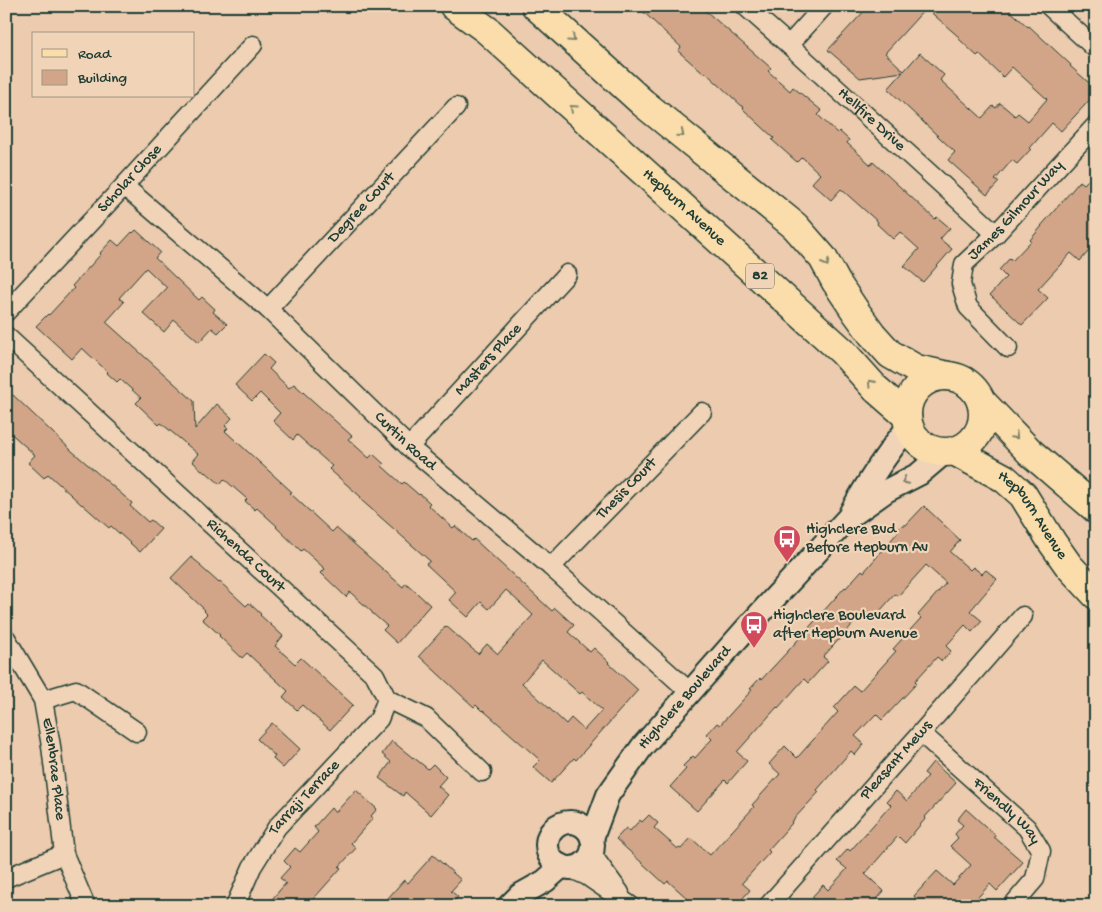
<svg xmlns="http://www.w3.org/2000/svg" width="1102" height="912" font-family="'Gochi Hand',sans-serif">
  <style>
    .building { fill: #d3a588; stroke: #1f3d34; fill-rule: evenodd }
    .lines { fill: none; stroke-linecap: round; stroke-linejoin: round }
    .minor-casing { stroke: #1f3d34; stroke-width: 21 }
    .tertiary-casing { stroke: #1f3d34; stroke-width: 26 }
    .primary-casing { stroke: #1f3d34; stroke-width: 31 }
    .minor { stroke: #f1d4b7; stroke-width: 18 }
    .tertiary { stroke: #f1d4b7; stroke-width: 22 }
    .primary { stroke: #faddab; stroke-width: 28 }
    .oneway { stroke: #82856a }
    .oneway2 { stroke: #7d816f }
    .labels { text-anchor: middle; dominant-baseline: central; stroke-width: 4.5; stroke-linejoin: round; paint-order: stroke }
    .shield { fill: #f1d4b7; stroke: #5e6a5b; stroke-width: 1 }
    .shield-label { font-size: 15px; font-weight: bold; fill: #1f3d34 }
    .street-label { font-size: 16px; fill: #1f3d34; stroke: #f1d4b7 }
    .poi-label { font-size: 16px; fill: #1f3d34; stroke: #f1d4b7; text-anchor: start }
  </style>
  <rect width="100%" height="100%" fill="#eccbae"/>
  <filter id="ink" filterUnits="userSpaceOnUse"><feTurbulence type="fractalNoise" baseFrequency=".02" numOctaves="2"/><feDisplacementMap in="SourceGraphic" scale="10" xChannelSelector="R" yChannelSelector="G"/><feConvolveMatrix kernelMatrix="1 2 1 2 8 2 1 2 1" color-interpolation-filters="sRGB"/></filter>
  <g filter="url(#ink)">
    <g class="building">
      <polygon points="637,6 699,6 706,12 707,12 771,68 768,71 790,91 793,87 822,111 818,115 837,133 839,131 849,140 847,143 871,165 873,162 935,219 937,217 950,228 940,239 952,249 923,282 904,266 919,249 900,232 893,239 877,224 878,222 841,189 831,200 812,183 820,174 802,157 797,162 772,140 774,138 743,109 744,108 705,72 704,74 678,51 681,47"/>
      <path d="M 869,6 L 1005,6 L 1028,27 L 1029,26 L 1071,65 L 1070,66 L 1096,89 L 1096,93 L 1061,131 L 1052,123 L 1030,148 L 1031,149 L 1017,164 L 1012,160 L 995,180 L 999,182 L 987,195 L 948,160 L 955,152 L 888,89 L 903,72 L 860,78 L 828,50 ZM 926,8 L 960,38 L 959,39 L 977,56 L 979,54 L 1003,77 L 1012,67 L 1047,99 L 1028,121 L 1018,113 L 1015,116 L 1000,103 L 996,108 L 993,106 L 982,118 L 940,80 L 944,75 L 920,53 L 904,71 L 885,53 Z"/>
      <polygon points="1096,172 1096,243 1080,261 1071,253 1038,289 1048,298 1022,325 990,295 1006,277 999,270 1010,258 1012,261 1031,241 1030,240 1042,226 1041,226 1080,181 1084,184"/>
      <polygon points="136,230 160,252 155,258 199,300 202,297 215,309 213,312 227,324 218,333 212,328 199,342 174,320 164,332 143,313 167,288 146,268 119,298 124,302 106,322 194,401 195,429 217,404 232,418 225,426 228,428 225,431 292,492 290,493 332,532 336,528 403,587 406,583 430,605 397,643 383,630 387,626 372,613 372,612 350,592 346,597 321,573 325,569 303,549 301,551 276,527 277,526 257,508 255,510 245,501 247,499 224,479 220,484 206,472 205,473 192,461 198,454 161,423 159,425 136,403 141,398 120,379 117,382 107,373 108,372 82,348 72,359 36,326 48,314 49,315 74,288 72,286 101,254 100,253 112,240 119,246 132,232 133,233"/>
      <path d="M 264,354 L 274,363 L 269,369 L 289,388 L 294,384 L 352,436 L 348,439 L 369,458 L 373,454 L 384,464 L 382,466 L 402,484 L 404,482 L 419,495 L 420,494 L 430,503 L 428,505 L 453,528 L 455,526 L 472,541 L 474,539 L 552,611 L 555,608 L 574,625 L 568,632 L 590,652 L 594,648 L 609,662 L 608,663 L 638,690 L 576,760 L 574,758 L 551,783 L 533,767 L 540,760 L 483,710 L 482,711 L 476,705 L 474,707 L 419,656 L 446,626 L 478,654 L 487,644 L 498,654 L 533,615 L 506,590 L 489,609 L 481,602 L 468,617 L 449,600 L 456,592 L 426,564 L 430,561 L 360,499 L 361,497 L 329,469 L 332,466 L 297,435 L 293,440 L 273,421 L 280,413 L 260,393 L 252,401 L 235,385 ZM 542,660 L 580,694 L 582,692 L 602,710 L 584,730 L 571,718 L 566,724 L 522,683 Z"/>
      <polygon points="13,395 72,451 132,503 130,506 148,522 151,520 161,529 140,552 111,526 109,528 82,504 82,505 48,474 44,478 28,463 35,455 6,429 6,402"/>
      <polygon points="924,506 960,540 950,552 970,570 973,567 982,574 986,570 997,579 970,611 982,621 972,632 965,625 946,646 951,651 942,661 937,657 915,681 917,683 882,720 876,714 855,736 864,744 855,755 851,751 817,790 819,792 791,822 792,823 768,850 770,852 742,883 750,890 736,906 682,906 688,899 668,881 665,884 616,839 626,828 630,831 640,820 642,822 649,815 658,823 654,828 678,849 679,848 681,849 691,838 710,855 754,807 752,805 780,774 769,764 785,746 797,758 838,712 834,708 854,686 860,691 896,651 893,649 921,618 918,615 946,583 926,565 898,596 895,594 872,620 863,613 823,657 828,661 808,683 804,679 778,708 777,707 737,752 747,761 728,783 725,780 697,811 670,787 686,769 683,766 693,756 695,758 712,739 707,734 717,723 720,725 752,690 750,689 760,678 761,680 789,650 845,587 846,588 862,570 864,572 898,532 897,530 902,525 906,525"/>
      <polygon points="191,557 201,565 200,566 219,583 220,582 246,606 249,603 261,614 260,615 283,636 275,646 295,664 301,658 353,705 330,730 302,705 297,710 283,697 288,691 247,653 242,658 219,636 220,635 202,619 207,614 204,611 205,610 171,578"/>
      <polygon points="272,723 300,749 283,768 273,759 275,756 257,739"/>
      <polygon points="392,741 413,758 413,757 428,769 433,764 446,777 438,786 448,795 431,815 405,792 403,796 379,778 391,762 382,754"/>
      <polygon points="933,762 956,783 925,817 926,818 905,843 898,836 865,874 884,891 871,906 822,906 812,897 823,885 828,890 847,869 837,861 848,849 850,851 891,805 887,801 896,791 907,801 928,776 924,773"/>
      <polygon points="356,790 377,809 371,816 373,818 351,843 356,848 339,867 341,868 307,906 266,906 286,883 280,878 290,867 284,861 295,848 300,852 318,832 314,827 331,808 335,813"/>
      <polygon points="966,809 995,835 994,837 1023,862 997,891 990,884 970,906 911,906 916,899 914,896 937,871 953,885 971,865 950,846 958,838 955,834 963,825 957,820"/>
      <polygon points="433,855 461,880 451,891 458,897 450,906 381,906 404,880 408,883"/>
    </g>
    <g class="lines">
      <defs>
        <g id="minor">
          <path id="s1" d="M 745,6 L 789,45 L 996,234"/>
          <polyline points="1049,6 1096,49"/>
          <polyline points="789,45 824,6"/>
          <path id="s2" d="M 124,186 L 268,309 L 409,447 L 551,567 L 690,692"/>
          <path id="s3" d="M 268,309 L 456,107"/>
          <path id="s4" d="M 6,312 L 124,186 L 253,45"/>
          <path id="s5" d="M 6,336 L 375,675 L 387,699 L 426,718 L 482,772"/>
          <path id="s6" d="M 1008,348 L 968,307 L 961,284 L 964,264 L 996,234 L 1096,125"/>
          <path id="s7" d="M 409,447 L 567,274"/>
          <path id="s8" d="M 551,567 L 702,412"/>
          <path id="s9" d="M 6,638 L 43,700 L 51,746 L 64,854 L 86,906"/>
          <polyline points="43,700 76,690 137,732"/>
          <path id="s10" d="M 921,733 L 1027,828 L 1041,851 L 1035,879 L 1012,906"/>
          <polyline points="591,853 620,893"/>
          <polyline points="569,868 587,876 631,906"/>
          <polyline points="6,878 64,854"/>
          <path id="s11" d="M 235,906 L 252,867 L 277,827 L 379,719 L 387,699"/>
          <path id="s12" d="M 768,906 L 921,733 L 1023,616"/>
        </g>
        <g id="tertiary">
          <path d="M 851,512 C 869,480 885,455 909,426"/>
          <circle cx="570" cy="845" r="23"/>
          <path id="s13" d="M 592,838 L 608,795 L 642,747 L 745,630 L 848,518 L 886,491 L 919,474 L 945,452"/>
          <polyline points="509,906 520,895 545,881 562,866"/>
        </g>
        <g id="primary">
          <path id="s14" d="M 454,6 L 487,30 L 842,351 L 876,389 L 907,416"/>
          <polyline points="536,6 643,103 795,226 823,258 836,282 856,312 872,334 890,354 916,369 948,376"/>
          <circle cx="945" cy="414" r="38"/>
          <polyline points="981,401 1030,452 1096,509"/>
          <path id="s15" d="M 954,451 L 1004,478 L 1023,495 L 1052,542 L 1069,566 L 1096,595"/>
        </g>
      </defs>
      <use href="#minor" class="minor-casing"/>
      <use href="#tertiary" class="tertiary-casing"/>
      <use href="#primary" class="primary-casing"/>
      <use href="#minor" class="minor"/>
      <use href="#tertiary" class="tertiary"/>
      <use href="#primary" class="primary"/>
    </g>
    <defs><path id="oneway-chevron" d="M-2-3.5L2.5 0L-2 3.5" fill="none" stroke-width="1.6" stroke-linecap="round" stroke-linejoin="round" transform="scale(1.25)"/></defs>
    <g class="oneway">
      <use href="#oneway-chevron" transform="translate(572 39) rotate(42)"/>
      <use href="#oneway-chevron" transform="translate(573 108) rotate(-138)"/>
      <use href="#oneway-chevron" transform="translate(681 134) rotate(39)"/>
      <use href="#oneway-chevron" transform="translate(826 263) rotate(60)"/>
      <use href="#oneway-chevron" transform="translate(871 383) rotate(-132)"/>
      <use href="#oneway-chevron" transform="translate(1015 436) rotate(46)"/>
    </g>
    <use class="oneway2" href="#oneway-chevron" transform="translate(905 481) rotate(153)"/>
  </g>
  <defs>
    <symbol id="bus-pin" viewBox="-11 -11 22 30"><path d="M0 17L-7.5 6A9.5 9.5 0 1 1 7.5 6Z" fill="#d1495b" stroke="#f1d4b7"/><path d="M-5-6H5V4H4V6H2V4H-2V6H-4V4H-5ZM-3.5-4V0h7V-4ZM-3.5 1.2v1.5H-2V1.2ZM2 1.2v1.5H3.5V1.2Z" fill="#fff"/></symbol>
  </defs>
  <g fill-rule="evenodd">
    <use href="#bus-pin" x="771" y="523" width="32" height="43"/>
    <use href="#bus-pin" x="738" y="609" width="32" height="43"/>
  </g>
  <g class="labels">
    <rect class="shield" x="746" y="263.5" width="28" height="25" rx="4"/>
    <g class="shield-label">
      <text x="760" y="276">82</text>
    </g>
    <g class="street-label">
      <text stroke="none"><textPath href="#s1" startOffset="170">Hellfire Drive</textPath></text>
      <text stroke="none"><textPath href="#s4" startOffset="182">Scholar Close</textPath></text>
      <text stroke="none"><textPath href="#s3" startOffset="138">Degree Court</textPath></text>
      <text stroke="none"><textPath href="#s14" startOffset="306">Hepburn Avenue</textPath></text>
      <text stroke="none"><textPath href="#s6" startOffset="176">James Gilmour Way</textPath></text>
      <text stroke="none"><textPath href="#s7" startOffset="118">Masters Place</textPath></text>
      <text stroke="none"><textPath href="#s2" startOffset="380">Curtin Road</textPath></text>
      <text stroke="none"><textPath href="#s8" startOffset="109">Thesis Court</textPath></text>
      <text stroke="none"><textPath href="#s15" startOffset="104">Hepburn Avenue</textPath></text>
      <text stroke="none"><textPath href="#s5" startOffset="325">Richenda Court</textPath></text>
      <text stroke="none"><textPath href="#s13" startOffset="170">Highclere Boulevard</textPath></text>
      <text stroke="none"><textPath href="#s12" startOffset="194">Pleasant Mews</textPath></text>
      <text stroke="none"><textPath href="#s9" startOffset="142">Ellenbrae Place</textPath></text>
      <text stroke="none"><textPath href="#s11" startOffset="130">Tarraji Terrace</textPath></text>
      <text stroke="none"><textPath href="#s10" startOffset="116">Friendly Way</textPath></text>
    </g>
    <g class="poi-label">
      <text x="806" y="530">Highclere Bvd<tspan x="806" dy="18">Before Hepburn Av</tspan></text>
      <text x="773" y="616">Highclere Boulevard<tspan x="773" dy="18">after Hepburn Avenue</tspan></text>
    </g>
  </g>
  <rect width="1102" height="912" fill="none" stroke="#f1d4b7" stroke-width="25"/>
  <rect x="12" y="12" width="1077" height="887" fill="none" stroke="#1f3d34" stroke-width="2" filter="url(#ink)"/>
  <rect x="32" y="32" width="162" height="65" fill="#f1d4b7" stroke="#9d9883"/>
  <rect x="42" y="49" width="25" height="8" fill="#faddab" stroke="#9d9883"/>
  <text x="78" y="58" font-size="15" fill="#1f3d34">Road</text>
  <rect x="42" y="70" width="25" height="15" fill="#d3a588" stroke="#9d9883"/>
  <text x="78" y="82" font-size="15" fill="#1f3d34">Building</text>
</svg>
